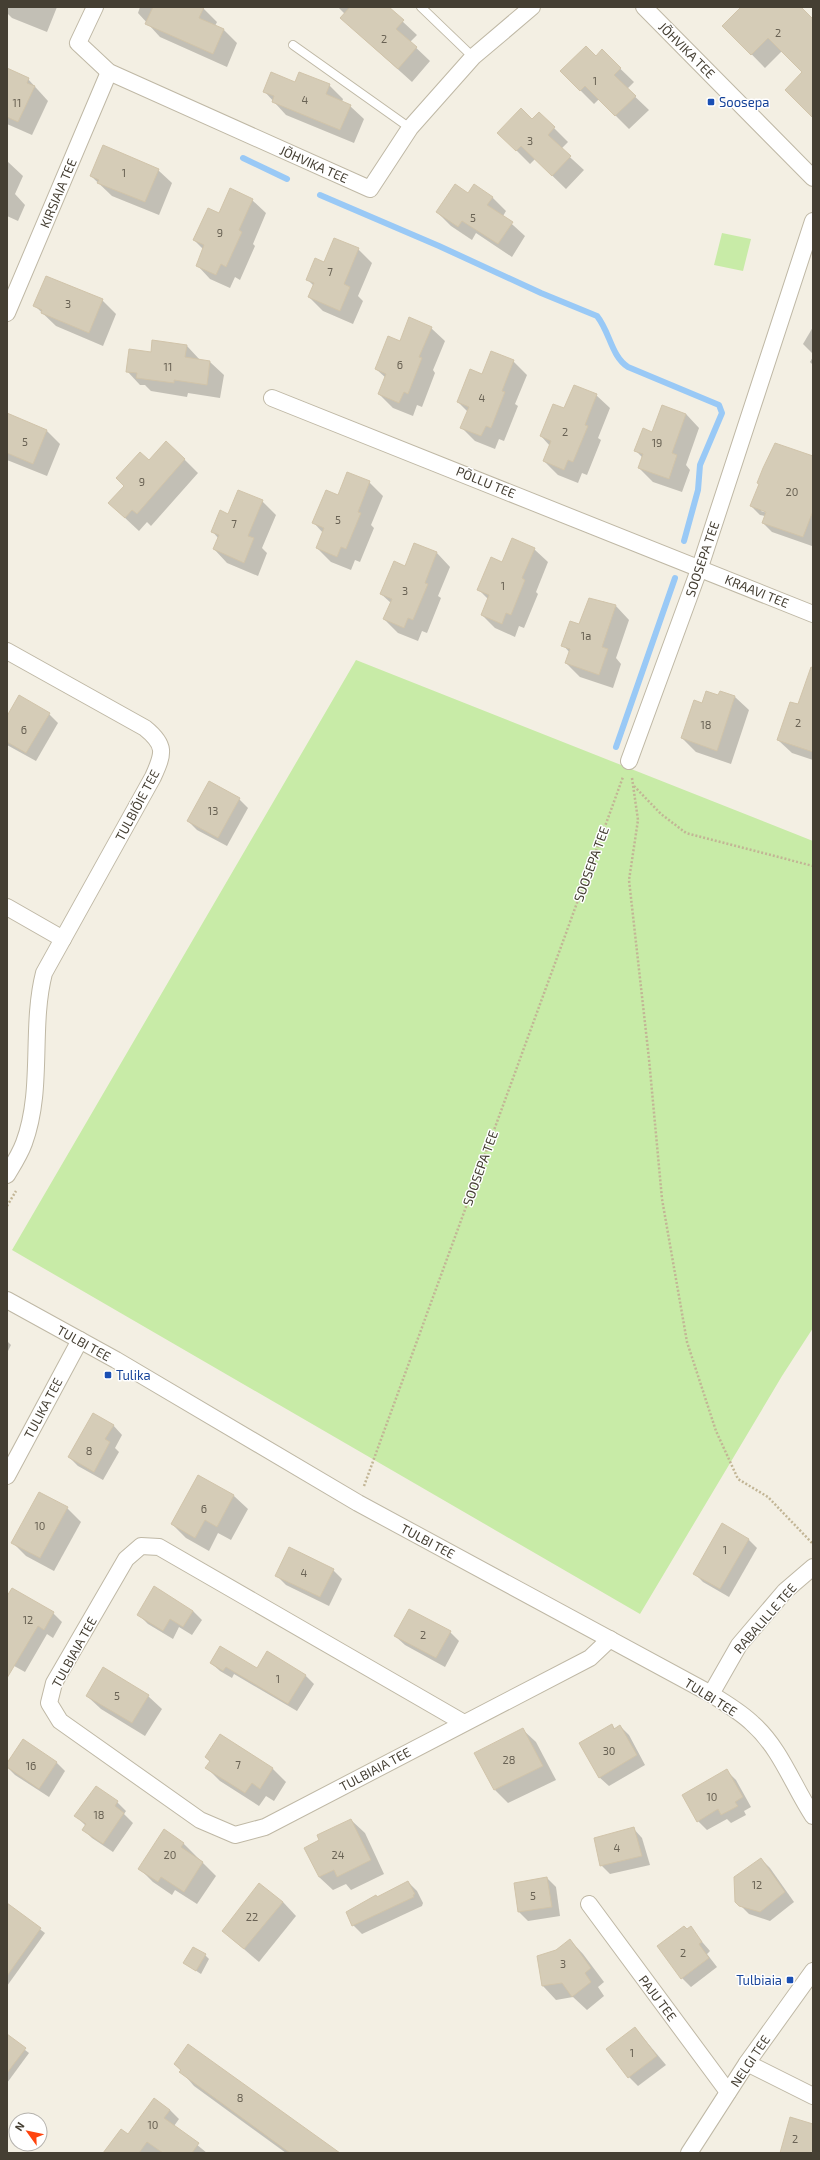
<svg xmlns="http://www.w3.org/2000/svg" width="820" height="2160" font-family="'Exo 2',sans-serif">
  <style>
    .green { fill: #c8eba7 }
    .shadow { fill: #0003; fill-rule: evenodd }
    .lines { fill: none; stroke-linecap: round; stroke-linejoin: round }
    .stream { stroke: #99c9f6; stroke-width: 6 }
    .building { fill: #d5ccb7; stroke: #d1c4aa }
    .service-casing { stroke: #bfb8a5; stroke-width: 10 }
    .minor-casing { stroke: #bfb8a5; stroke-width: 18 }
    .path { stroke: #c2b595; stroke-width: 2.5; stroke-dasharray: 2 2; stroke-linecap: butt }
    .service { stroke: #fff; stroke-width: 8 }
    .minor { stroke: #fff; stroke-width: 16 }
    .transit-dot { fill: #1a4fb4; stroke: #fff; stroke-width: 1.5 }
    .labels { text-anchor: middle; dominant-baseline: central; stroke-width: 3; stroke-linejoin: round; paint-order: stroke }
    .number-label { font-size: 11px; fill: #696254 }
    .street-label { font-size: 13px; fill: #453f33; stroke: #fff }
    .transit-label { font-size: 13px; fill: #164399; stroke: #fff; text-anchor: start }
  </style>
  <rect width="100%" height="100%" fill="#f3efe3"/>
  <g class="green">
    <polygon points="722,233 751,239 743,271 714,265"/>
    <polygon points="356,660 813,841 813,1328 782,1376 640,1614 12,1250"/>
  </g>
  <g class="shadow">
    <polygon points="7,7 57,7 47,32 12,18 7,13"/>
    <polygon points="140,7 203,8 217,22 215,26 224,30 237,43 227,67 160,37 138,13"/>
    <polygon points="338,7 387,7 417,35 410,42 430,61 412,82 341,18 345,14"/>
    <polygon points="743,7 799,7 813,21 813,117 804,72 782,51 765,68 724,26"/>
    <polygon points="602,51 634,82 627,89 649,110 629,129 599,99 594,104 561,71 596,57"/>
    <polygon points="7,69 28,79 48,101 32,135 7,124"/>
    <polygon points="295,83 329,85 343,99 342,102 350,106 364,119 354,143 286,115 264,91"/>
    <polygon points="539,113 568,142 561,149 584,170 566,189 535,159 530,164 512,146"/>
    <polygon points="7,161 23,176 15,194 25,205 18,221 7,216"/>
    <polygon points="158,170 172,183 159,215 112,196 91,176"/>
    <polygon points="468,194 492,197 506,211 503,216 525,236 512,257 476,233 472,240 451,226 437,212"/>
    <polygon points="252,200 266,213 253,244 255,246 240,280 235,277 230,288 210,279 197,265 204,250 194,240 219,214"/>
    <polygon points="358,249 372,263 358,296 363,301 353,324 323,311 309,297 314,286 308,280 324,263"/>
    <polygon points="102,300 116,314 103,346 56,326 35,306"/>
    <polygon points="813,327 813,354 803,344"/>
    <polygon points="431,328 445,341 433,370 435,373 422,407 417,405 413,416 393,408 379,394 386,378 376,369 400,342"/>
    <polygon points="187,346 200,360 210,362 224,375 220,398 188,393 187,397 151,391 145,385 140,385 127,371 152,354"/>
    <polygon points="813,357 813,365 810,362"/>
    <polygon points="513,361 527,375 515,404 518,406 504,441 499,439 495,449 475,441 461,427 468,412 458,402 482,375"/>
    <polygon points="596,395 610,408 598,438 601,440 587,475 582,473 578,483 558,475 544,461 550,446 541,436 565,409"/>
    <polygon points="7,414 47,431 60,444 47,476 7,460"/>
    <polygon points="686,414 699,428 686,465 690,470 682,492 653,482 639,468 643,458 636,451 653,433"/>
    <path d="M 813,458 L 813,544 L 812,546 L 772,532 L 763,523 L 765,516 L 760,515 L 751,506 ZM 761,509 L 770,514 L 761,511 Z"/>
    <polygon points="184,459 198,473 151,526 147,522 139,531 109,503 149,461"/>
    <polygon points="369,482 383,496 371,525 374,528 360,562 355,560 351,570 331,562 317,548 323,533 314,523 338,496"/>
    <polygon points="262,501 276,515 262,548 267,553 258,576 227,563 214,549 218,538 212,531 228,515"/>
    <polygon points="415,544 437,553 450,567 438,596 441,598 427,633 422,631 418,641 398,633 384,619 391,603 381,594 405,567"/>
    <polygon points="534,549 548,562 536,592 538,594 524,628 519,626 515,637 495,628 482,615 488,599 479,590 503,563"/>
    <polygon points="602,601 616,606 629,620 616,658 621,664 613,688 580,677 566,663 570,653 563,645"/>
    <polygon points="720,692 735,697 749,710 731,764 696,752 682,738 702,704 719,697"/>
    <polygon points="813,697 813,760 792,753 778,740 798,705"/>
    <polygon points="49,714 58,723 36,761 7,745 7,718"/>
    <polygon points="209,783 239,799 248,808 227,846 197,830 188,821"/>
    <polygon points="7,1341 11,1345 7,1353"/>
    <polygon points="113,1425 122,1435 115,1448 119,1452 103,1480 78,1466 69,1457"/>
    <polygon points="198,1476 234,1496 248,1509 231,1540 218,1533 209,1551 186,1538 172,1524"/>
    <polygon points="67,1508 81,1522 54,1571 26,1556 12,1542"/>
    <polygon points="748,1539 757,1548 729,1597 703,1582 694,1573"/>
    <polygon points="333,1570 342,1579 329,1606 286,1585 277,1576"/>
    <polygon points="12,1589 53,1613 62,1622 53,1638 47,1634 25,1672 7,1662 7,1598"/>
    <polygon points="193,1611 202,1620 192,1635 179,1627 173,1639 148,1624 139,1615"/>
    <polygon points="450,1632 459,1641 445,1667 405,1645 395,1636"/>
    <polygon points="211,1663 305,1675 314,1684 297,1711 234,1674 232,1678 220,1671"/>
    <polygon points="87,1696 148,1696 162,1709 145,1736 101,1709"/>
    <polygon points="612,1725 615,1729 620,1726 629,1735 645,1765 609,1786 599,1777"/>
    <polygon points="522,1729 536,1742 556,1780 508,1803 495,1790"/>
    <polygon points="221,1735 273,1769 286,1782 274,1801 266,1796 259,1806 220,1781 207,1768 210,1762 206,1757"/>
    <polygon points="56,1762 65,1771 49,1797 15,1775 7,1767 7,1765"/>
    <polygon points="727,1771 736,1780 751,1807 744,1811 746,1815 731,1823 727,1819 707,1830 698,1821"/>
    <polygon points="117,1802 126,1811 124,1814 133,1823 113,1852 92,1838 83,1829 86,1826 76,1816"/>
    <polygon points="351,1820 365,1833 384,1874 351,1890 346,1884 333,1890 319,1877 320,1841"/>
    <polygon points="633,1828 642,1838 650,1865 610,1874 601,1865"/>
    <polygon points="183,1843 216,1876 197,1904 175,1890 172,1895 153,1882 139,1868"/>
    <polygon points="761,1859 770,1868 794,1902 770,1921 749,1914 740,1905"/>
    <polygon points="547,1878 556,1887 560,1916 528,1921 519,1912"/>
    <polygon points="408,1882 417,1891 423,1903 422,1906 362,1934 353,1925 377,1898"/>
    <polygon points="283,1902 296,1916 259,1962 223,1931"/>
    <polygon points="7,1905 45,1933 7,1986"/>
    <polygon points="690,1928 710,1951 707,1954 717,1967 691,1987 682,1978 687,1930"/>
    <polygon points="570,1940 583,1954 604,1982 598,1987 604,1996 587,2010 573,1997 556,2000 543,1986 539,1957 556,1951"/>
    <polygon points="205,1955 209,1959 201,1974 184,1963"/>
    <polygon points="635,2028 666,2065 638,2086 629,2077"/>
    <polygon points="7,2036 29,2053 7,2083"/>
    <polygon points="175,2064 337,2153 286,2153 194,2086"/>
    <polygon points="170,2110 179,2119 174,2126 207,2153 105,2153 128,2135"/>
  </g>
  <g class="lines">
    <g class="stream">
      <polyline points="243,158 287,179"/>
      <path d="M 320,195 L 439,246 L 541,293 L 597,316 C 610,332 611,356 628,367 L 719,405 L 722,413 L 700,465 L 698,490 L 684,541"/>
      <polyline points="616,747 675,578"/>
    </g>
  </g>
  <g class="building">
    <polygon points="153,7 204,7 199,18 224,29 213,54 145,24"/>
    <polygon points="350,7 389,7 404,20 396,29 417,47 398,69 340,18"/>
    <polygon points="741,7 801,7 813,19 813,118 785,90 802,72 768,38 751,55 722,26"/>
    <polygon points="586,46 596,56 602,49 621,68 614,75 636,96 615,116 585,86 580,91 560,71"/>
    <polygon points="7,68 29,78 27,83 35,86 18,122 7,117"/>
    <polygon points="271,72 295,82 299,72 330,84 326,94 351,105 340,130 272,102 274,96 263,92"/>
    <polygon points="521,108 532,119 539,112 555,127 548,135 571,156 552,176 521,146 516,151 497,133"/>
    <polygon points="103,145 159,169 145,202 97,183 99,180 90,176"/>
    <polygon points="455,184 468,193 474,184 493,197 487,205 513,222 498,244 462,221 458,227 436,212"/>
    <polygon points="230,188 253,199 239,230 242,232 226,267 221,264 216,275 196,266 204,245 193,240 208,208 219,213"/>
    <polygon points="334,238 359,248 344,284 350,287 340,311 308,297 314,283 306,280 315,258 324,262"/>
    <polygon points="46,276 103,299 89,333 41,313 42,310 33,306"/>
    <polygon points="409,317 432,327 419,357 422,358 408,394 404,392 399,403 378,394 386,374 375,369 388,336 400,341"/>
    <polygon points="152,340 187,345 185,357 210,361 207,385 174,380 174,383 136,378 137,373 126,372 129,349 151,352"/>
    <polygon points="491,351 514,360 502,391 505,392 491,428 486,426 481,436 460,428 469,407 457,402 470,369 482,374"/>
    <polygon points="574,385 597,394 585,425 588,426 573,462 568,460 564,470 543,461 551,441 540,436 553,404 564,408"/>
    <polygon points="662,405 686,414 672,453 677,455 669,479 638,468 643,454 634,451 643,428 652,432"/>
    <polygon points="7,413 47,430 33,464 7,453"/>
    <polygon points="166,441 185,459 137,514 132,510 125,518 108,503 124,486 116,478 140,452 149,460"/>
    <polygon points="775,443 813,456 813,511 803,537 762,523 766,512 750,506 759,484 757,483 763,468"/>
    <polygon points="347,472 370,481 358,512 361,513 346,549 341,547 337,557 316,548 324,528 312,523 326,490 338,495"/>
    <polygon points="238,490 263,500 248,536 254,538 244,563 213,549 219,535 211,532 220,510 228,514"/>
    <polygon points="512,538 535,548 522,578 525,580 511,615 506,613 502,624 481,615 489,595 477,590 491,557 502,562"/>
    <polygon points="414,543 437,552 425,583 428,584 413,620 408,618 404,628 383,619 392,599 380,594 394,561 405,566"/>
    <polygon points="589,598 616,605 602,647 608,649 599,675 565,663 570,649 561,646 570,621 579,624"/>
    <polygon points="811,667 813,668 813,752 777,740 790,702 798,704"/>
    <polygon points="706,691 718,695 720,691 735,696 717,751 681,738 694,700 702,703"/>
    <polygon points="19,695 50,713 26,753 7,742 7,716"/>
    <polygon points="209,781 240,798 218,838 187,821"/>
    <polygon points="93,1413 114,1425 105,1439 110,1442 94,1472 68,1457"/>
    <polygon points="198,1475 234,1495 217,1527 205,1520 195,1538 171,1524"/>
    <polygon points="39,1492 68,1507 40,1558 11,1543"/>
    <polygon points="722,1523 749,1539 720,1589 693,1574"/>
    <polygon points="289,1547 334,1569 320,1597 275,1576"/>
    <polygon points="154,1586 193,1611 183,1627 170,1619 163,1631 137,1615"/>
    <polygon points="12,1588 54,1612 44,1630 38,1626 7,1678 7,1596"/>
    <polygon points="409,1609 451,1631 436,1658 394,1636"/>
    <polygon points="220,1646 257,1668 267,1651 306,1675 288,1704 226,1667 223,1671 210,1663"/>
    <polygon points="103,1667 149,1695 132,1723 86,1696"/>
    <polygon points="612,1724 614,1729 620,1725 637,1755 599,1778 579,1743"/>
    <polygon points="523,1728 543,1766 494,1790 474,1753"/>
    <polygon points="220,1734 273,1768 260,1789 252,1783 245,1793 205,1768 210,1761 205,1757"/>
    <polygon points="23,1739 57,1762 39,1789 7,1767 7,1763"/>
    <polygon points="727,1769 743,1797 735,1802 738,1806 721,1815 718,1809 697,1822 682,1795"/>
    <polygon points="96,1786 118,1801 115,1806 124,1813 103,1844 82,1830 86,1824 74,1816"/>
    <polygon points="351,1819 371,1860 337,1877 334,1870 319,1877 304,1848 319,1840 317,1835"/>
    <polygon points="634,1827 642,1856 600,1866 594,1838"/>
    <polygon points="164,1829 184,1843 181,1847 203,1862 184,1892 161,1877 158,1882 138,1869"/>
    <polygon points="761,1858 785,1892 760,1912 739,1906 735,1902 734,1877"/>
    <polygon points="547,1877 552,1907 518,1912 514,1883"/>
    <polygon points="408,1881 415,1894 413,1895 414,1897 352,1926 346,1912 376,1895 377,1897"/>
    <polygon points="259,1883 283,1902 244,1949 222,1931"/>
    <polygon points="7,1903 41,1928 7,1976"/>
    <polygon points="684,1926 687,1929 691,1926 702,1942 699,1944 709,1958 681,1979 657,1946"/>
    <polygon points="570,1939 591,1968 585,1973 591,1982 572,1997 562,1983 542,1986 537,1956 556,1950"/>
    <polygon points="193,1947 206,1954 196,1971 183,1963"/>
    <polygon points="635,2027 657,2056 628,2078 606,2049"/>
    <polygon points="7,2034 26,2048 7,2073"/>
    <polygon points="188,2044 340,2153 290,2153 179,2072 181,2070 174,2064"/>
    <polygon points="154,2098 170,2110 164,2118 199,2143 192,2153 163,2153 147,2142 139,2153 103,2153 121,2129 128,2134"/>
    <polygon points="790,2117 813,2124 813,2153 780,2153"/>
  </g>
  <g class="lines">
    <defs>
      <g id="service">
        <polyline points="421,7 473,57"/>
        <polyline points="293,45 410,128"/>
      </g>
      <g id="minor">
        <polyline points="95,7 78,43 109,72 370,189 410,128 473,57 532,7"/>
        <polyline points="644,7 813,178"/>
        <polyline points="7,313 109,72"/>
        <polyline points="272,398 813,614"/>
        <path d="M 7,651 L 145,728 C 166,745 164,753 153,777 L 44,973 C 30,1028 44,1089 24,1143 C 20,1154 13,1165 7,1175"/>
        <polyline points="629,761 700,567 813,221"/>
        <polyline points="7,907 63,939"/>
        <path d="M 7,1300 L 116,1360 L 358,1503 L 711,1694 C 725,1703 741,1712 753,1724 C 781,1749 793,1786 813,1816"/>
        <polyline points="7,1476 80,1340"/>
        <polyline points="711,1694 739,1645 785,1591 813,1567"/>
        <polyline points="464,1723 159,1547 141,1546 126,1559 54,1683 49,1703 60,1721 200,1820 235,1835 265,1827 590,1658 610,1639"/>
        <polyline points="589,1904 728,2092"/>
        <polyline points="747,2063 813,2096"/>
        <polyline points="689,2153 747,2063 813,1971"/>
      </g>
    </defs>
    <use href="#service" class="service-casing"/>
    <use href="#minor" class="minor-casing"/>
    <g class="path">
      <polyline points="632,778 638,820 629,880 649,1059 662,1199 687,1342 716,1431 738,1479 768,1497 813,1544"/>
      <polyline points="634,786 661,814 686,833 813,866"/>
      <polyline points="7,1206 16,1191"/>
      <polyline points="364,1486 623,777"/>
    </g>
    <use href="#service" class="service"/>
    <use href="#minor" class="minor"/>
  </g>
  <g class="transit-dot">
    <rect x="707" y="98" width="8" height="8" rx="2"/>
    <rect x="104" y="1371" width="8" height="8" rx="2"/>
    <rect x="786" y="1976" width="8" height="8" rx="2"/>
  </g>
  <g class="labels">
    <g class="number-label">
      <text x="778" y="32">2</text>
      <text x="384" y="38">2</text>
      <text x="595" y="80">1</text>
      <text x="305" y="99">4</text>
      <text x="17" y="102">11</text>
      <text x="530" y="140">3</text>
      <text x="124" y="172">1</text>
      <text x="473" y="217">5</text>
      <text x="220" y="232">9</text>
      <text x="330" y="271">7</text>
      <text x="68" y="303">3</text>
      <text x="400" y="364">6</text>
      <text x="168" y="366">11</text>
      <text x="482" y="397">4</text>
      <text x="565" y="431">2</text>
      <text x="25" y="441">5</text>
      <text x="657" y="442">19</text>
      <text x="142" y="481">9</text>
      <text x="792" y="491">20</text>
      <text x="338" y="519">5</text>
      <text x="234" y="523">7</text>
      <text x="503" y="585">1</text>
      <text x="405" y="590">3</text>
      <text x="586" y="635">1a</text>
      <text x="798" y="722">2</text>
      <text x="706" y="724">18</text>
      <text x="24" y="729">6</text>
      <text x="213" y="810">13</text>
      <text x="89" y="1450">8</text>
      <text x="204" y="1508">6</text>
      <text x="40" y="1525">10</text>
      <text x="725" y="1549">1</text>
      <text x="304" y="1572">4</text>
      <text x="28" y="1619">12</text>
      <text x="423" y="1634">2</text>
      <text x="278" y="1678">1</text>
      <text x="117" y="1695">5</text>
      <text x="609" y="1750">30</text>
      <text x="509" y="1759">28</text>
      <text x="238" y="1764">7</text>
      <text x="31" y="1765">16</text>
      <text x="712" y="1796">10</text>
      <text x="99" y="1814">18</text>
      <text x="617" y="1847">4</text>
      <text x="170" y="1854">20</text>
      <text x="338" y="1854">24</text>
      <text x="757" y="1884">12</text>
      <text x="533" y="1895">5</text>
      <text x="252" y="1916">22</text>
      <text x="683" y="1952">2</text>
      <text x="563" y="1963">3</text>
      <text x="632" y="2052">1</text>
      <text x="240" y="2097">8</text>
      <text x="153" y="2124">10</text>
      <text x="795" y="2138">2</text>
    </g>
    <g class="street-label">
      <text transform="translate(687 50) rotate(45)">JÕHVIKA TEE</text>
      <text transform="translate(314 164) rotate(24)">JÕHVIKA TEE</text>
      <text transform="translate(58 193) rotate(-67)">KIRSIAIA TEE</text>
      <text transform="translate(486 482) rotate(22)">PÕLLU TEE</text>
      <text transform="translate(702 559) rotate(-71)">SOOSEPA TEE</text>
      <text transform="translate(757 591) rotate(22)">KRAAVI TEE</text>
      <text transform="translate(137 805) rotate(-62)">TULBIÕIE TEE</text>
      <text transform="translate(591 864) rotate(-70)">SOOSEPA TEE</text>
      <text transform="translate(480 1168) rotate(-70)">SOOSEPA TEE</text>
      <text transform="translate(84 1343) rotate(29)">TULBI TEE</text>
      <text transform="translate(43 1408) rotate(-62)">TULIKA TEE</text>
      <text transform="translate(428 1541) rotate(28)">TULBI TEE</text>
      <text transform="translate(765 1618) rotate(-49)">RABALILLE TEE</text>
      <text transform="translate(74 1652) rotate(-61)">TULBIAIA TEE</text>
      <text transform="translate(711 1697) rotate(32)">TULBI TEE</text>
      <text transform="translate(375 1769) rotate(-28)">TULBIAIA TEE</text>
      <text transform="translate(658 1998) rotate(53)">PAJU TEE</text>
      <text transform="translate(750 2061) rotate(-56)">NELGI TEE</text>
    </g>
    <g class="transit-label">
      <text x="719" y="102">Soosepa</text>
      <text x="116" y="1375">Tulika</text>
      <text x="782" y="1980" text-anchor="end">Tulbiaia</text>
    </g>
  </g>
  <rect width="820" height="2160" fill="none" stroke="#453f33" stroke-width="16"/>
  <g transform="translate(28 2132) rotate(303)"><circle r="19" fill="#ffffff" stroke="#b5b2ad"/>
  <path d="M0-3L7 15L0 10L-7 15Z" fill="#ff440e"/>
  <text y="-6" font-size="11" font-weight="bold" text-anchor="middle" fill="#453f33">N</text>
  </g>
</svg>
